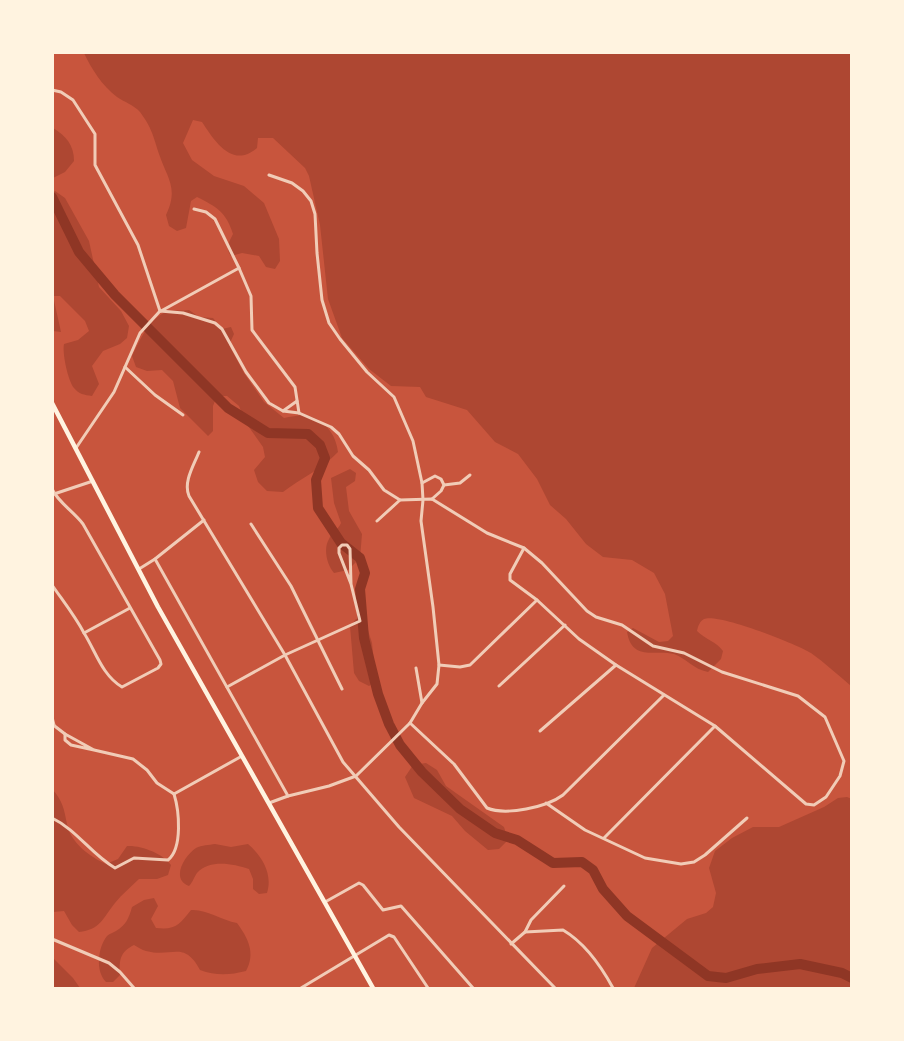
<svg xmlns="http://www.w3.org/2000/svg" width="904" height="1041" font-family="'Sofia Sans Condensed',sans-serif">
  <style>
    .green { fill: #ae4732 }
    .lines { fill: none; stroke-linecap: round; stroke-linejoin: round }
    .river { stroke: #8f3625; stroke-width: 10 }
    .minor { stroke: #f1ccb7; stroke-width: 3 }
    .primary { stroke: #fff3e0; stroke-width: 4.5 }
  </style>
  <rect width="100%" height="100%" fill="#c8553d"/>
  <g class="green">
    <path d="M 84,53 L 851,53 L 851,686 C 838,675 825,663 811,653 C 796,644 719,613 704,619 C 700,621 698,626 697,631 C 706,640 716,641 723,651 L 721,659 L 708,672 C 693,669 687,659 674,654 C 656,649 632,662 627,632 L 633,628 L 659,642 L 668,641 L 673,636 L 665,594 L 654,573 L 632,560 L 603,557 L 586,544 L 566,519 L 550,505 L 537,479 L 518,454 L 495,442 L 467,410 L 426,397 L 420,387 L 391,386 L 369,369 L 342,338 L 328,299 L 320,225 L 309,176 L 305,168 L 273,138 L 258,138 L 257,148 C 233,169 215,142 202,122 L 193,120 L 183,143 L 192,160 L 214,176 L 244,186 L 264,203 L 279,239 L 280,261 L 275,269 L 266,267 L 259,256 L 242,253 L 231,256 C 225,248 229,242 233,234 C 226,212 217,207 197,197 L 191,201 L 186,228 L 177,231 L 169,226 L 166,215 C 179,188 167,178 159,154 C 153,136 152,128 140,112 C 134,105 124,102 117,97 C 102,86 91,68 84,53 Z"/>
    <path d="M 53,128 C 66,136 74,145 74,161 L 65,172 L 53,178 Z"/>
    <path d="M 55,191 L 65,198 L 89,241 L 99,287 L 121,311 L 129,326 L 127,338 L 120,344 L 103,351 L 92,366 L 99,384 L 92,396 C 84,395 79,394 74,388 C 68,381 62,353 64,344 L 78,340 L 89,331 L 85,321 L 60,296 L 53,296 L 61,332 L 53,331 L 53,329 L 52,193 Z"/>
    <path d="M 189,310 L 199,317 L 213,318 L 222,329 L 231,327 L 234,334 L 229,345 L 244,373 L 264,402 L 284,418 C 290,417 298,415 304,415 C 324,418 336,434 338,452 C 322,469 301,478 283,492 L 267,491 L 258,482 L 254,470 L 265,457 L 263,447 L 246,423 L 239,406 L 227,396 L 217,396 L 213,406 L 213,431 L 208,436 L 180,408 L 173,381 L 162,370 L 147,371 L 136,367 L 132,356 C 140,340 150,316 169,311 C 175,310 183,311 189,310 Z"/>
    <path d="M 350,469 L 356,473 L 355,481 L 346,487 L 349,511 L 362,534 L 360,558 L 348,570 L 334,573 C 327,565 323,549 329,539 C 332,532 338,530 341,523 L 334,503 L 331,478 Z"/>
    <polygon points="356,619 365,621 372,643 376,681 369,686 359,681 354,673 350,626"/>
    <polygon points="426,763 437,770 446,786 504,827 508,840 499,849 488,850 465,831 452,816 414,798 405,777 413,765"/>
    <path d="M 52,789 C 63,801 64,809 67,824 C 70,842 90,857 106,864 L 118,859 L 127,846 C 141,845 164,854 171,865 L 168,875 L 157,879 L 139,879 C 131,887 122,894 115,903 C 103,918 100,930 79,932 L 72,925 L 64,911 L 53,912 Z"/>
    <polygon points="847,797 852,799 851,988 634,988 652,948 687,919 706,913 713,907 716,893 709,868 715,851 732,838 753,827 779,827 824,807 838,798"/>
    <path d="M 215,844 L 231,847 L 248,844 C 262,856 273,874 267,893 L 259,894 L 253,889 L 253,879 L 249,869 C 233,864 210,859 197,873 C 194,877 193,882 189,886 C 170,879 185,855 196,848 C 202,845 209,845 215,844 Z"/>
    <path d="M 154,898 L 158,906 L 151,919 L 156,928 C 176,930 179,925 191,910 C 207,909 221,920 237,923 C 248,938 256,953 246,971 C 230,975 216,976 200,970 C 184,940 172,958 146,951 C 142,950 138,947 134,945 C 120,952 119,960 120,975 L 113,982 L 106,982 C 95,971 98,947 107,936 C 109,934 114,932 116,931 C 126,925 129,918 132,907 L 144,900 Z"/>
    <polygon points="52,957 73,978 80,988 53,988"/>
  </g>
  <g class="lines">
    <polyline class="river" points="52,197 79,252 115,295 228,408 268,433 308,434 320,445 325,458 316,480 318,508 341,543 360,558 365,573 360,589 364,638 378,694 389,724 400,745 422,772 460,809 495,833 517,840 553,863 582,862 593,870 603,889 627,916 708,976 726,978 757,969 800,964 842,973 852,978"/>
    <g class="minor">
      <polyline points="52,90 61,92 73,100 95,134 95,165 138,245 160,311 140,333 114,392 76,448"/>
      <polyline points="269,175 292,183 303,191 311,201 315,214 317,253 322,300 329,323 340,339 367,372 394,397 413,441 422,483 423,500 421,521 433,607 439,665 437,684 422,703"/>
      <polyline points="194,209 206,212 215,219 239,268"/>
      <polyline points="160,311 183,313 215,323 222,329 246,372 269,403 283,411 299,413 331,427 339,434 353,456 369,470 384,490 400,500"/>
      <polyline points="161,311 239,268 251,296 252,330 295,387 299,413"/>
      <polyline points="125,367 155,395 183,415"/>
      <polyline points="283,411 297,401"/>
      <path d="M 199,452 C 194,465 183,482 189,496 L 285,655 L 343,762 L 399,827 L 555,988"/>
      <polyline points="422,483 435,476 441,479 444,485 441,491 432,499"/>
      <polyline points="444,485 460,483 470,475"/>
      <path d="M 52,489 C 58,502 74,512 83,524 L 160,660 L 161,664 L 158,668 L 122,687 C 102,675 96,652 84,633 C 75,616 63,601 52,585"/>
      <polyline points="54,494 93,481"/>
      <polyline points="377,521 400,500 432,499 487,533 524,548 542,563 587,611 596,617 622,625 653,646 684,653 722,672 798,696 825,717 844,761 840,776 826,797 814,805 806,804 715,726 616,665 579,639 537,600 470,665 460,667 439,665"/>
      <polyline points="251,524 291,586 342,689"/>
      <polyline points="524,548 510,574 510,580 537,600"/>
      <polyline points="155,559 288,796 269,803"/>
      <polyline points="139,569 155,559 204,520"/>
      <polyline points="84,633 130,608"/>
      <polyline points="499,686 565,625"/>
      <polyline points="227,687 285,655 360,621 351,584 350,549 347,545 342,545 339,548 339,553 351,584"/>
      <polyline points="52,717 54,725"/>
      <path d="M 410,723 L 454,764 L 487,808 C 506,816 547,807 563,795 L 664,695"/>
      <polyline points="52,724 65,734"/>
      <polyline points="540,731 616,665"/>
      <polyline points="94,750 71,745 65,740 65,734 94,750 133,759 147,770 157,783 174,794 242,756"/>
      <polyline points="288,796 329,786 356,776 410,723 422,703 416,668"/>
      <polyline points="546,803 585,830 645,858 681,864 694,862 705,855 747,818"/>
      <path d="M 52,818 C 77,830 91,854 115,868 L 134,858 L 168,860 C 183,848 179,810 174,794"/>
      <polyline points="604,838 715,726"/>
      <polyline points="325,902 359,883 363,885 383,910 401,906 473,988"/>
      <polyline points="525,932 531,920 564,886"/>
      <polyline points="52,939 109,963 120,972 134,988"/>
      <path d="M 511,944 L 525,932 L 563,930 C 585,943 601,966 613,988"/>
      <polyline points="301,988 389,935 394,937 428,988"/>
    </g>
    <polyline class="primary" points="52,403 158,607 373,988"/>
  </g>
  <rect width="904" height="1041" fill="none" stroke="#fff3e0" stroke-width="108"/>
</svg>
